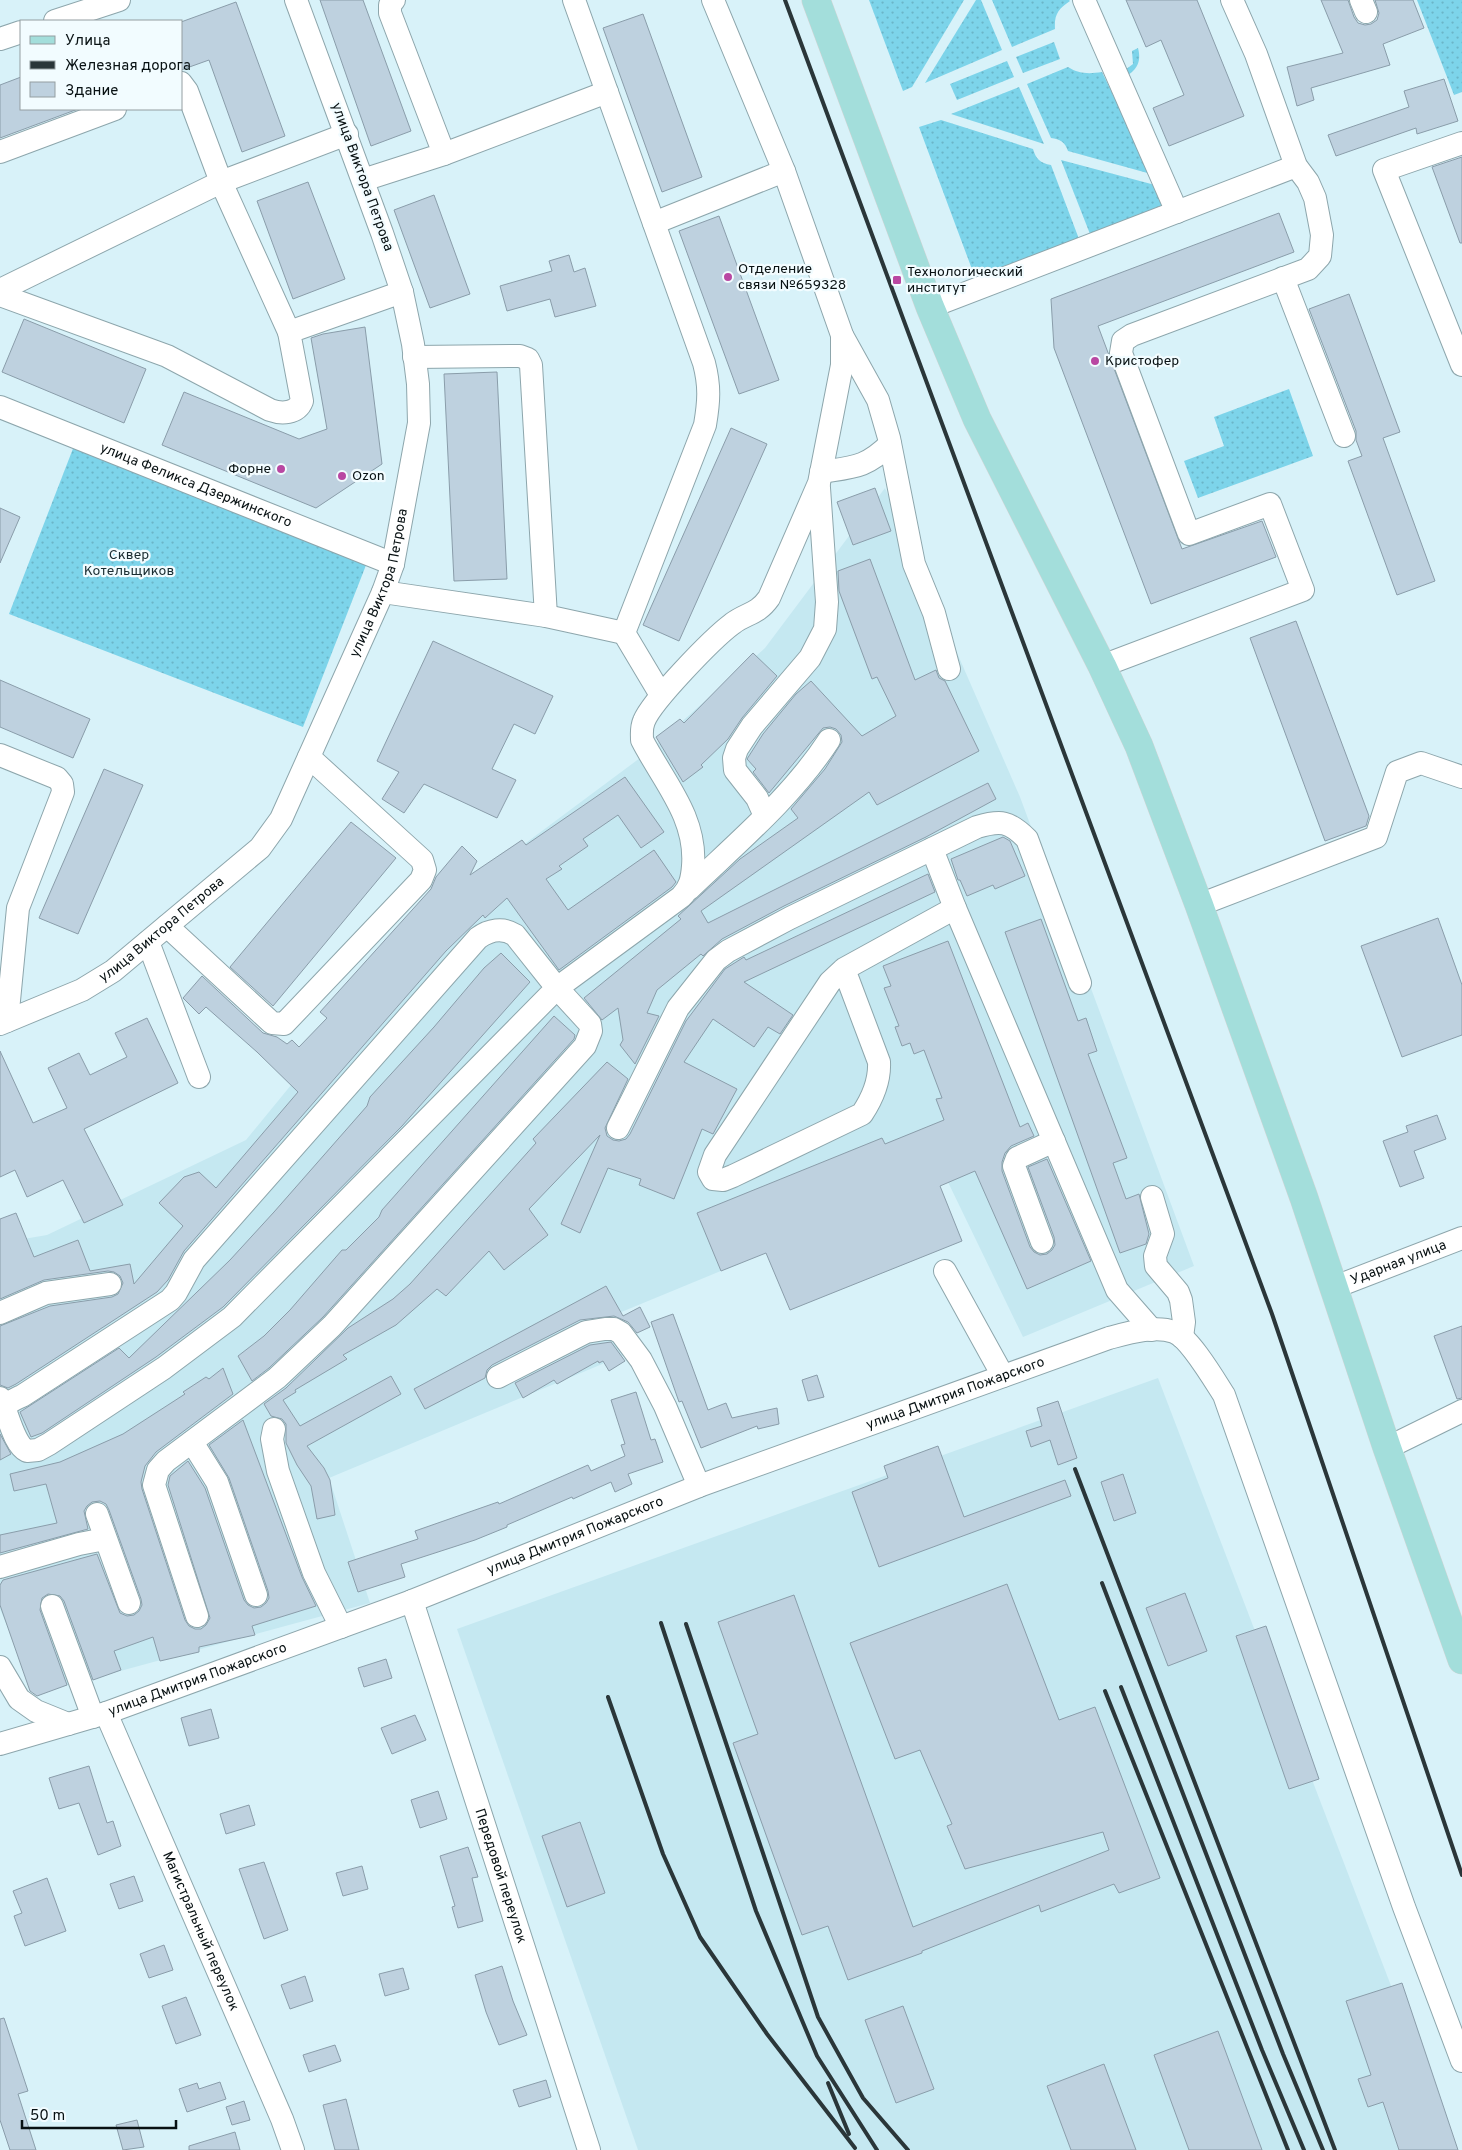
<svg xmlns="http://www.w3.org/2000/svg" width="1462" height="2150" font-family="Overpass,sans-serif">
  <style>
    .built { fill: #c5e8f1 }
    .grass { fill: url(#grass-dots) }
    .building { fill: #bed1df; stroke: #8a9daa }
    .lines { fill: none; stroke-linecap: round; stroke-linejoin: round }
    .minor-casing { stroke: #8da6ac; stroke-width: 24 }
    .major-casing { stroke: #d3d4d5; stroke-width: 29 }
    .minor { stroke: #fff; stroke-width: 22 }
    .major { stroke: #a3dedb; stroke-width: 28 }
    .rail { stroke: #2a3639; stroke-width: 4 }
    .poi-dot { fill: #b947a2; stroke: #f2fcff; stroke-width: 2 }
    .labels { text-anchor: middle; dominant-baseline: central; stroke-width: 4.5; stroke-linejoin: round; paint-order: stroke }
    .street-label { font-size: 14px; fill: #081113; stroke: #f2fcff }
    .poi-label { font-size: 14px; fill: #081113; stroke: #f2fcff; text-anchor: start }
    .park-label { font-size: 14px; fill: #1a2d32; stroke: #f2fcff }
  </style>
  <defs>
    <pattern id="grass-dots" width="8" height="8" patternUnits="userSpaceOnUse" patternTransform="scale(1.25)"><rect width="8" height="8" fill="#7dd4ea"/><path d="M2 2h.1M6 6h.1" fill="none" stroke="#6bb5c8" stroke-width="1.8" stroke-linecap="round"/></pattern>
  </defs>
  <rect width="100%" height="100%" fill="#d8f2f9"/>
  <g class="built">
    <polygon points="885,488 1020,797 1194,1266 1023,1337 946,1178 619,1313 636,1350 329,1478 370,1603 36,1694 0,1609 0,1243 47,1235 246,1140 432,913 644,755 765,648"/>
    <polygon points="1158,1378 1454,2150 638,2150 457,1629"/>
  </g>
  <g class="grass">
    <polygon points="869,0 964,0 912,87 903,91"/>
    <polygon points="976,0 981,0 1002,50 925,83"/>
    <path d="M 992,0 L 1069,0 L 1070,1 C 1058,9 1054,15 1055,29 L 1012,47 Z"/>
    <polygon points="1417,0 1462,0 1462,92 1454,95"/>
    <polygon points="1054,42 1060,59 1023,73 1016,57"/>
    <path d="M 1138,48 C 1142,63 1136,71 1123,78 L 1121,73 L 1133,64 L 1132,51 Z"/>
    <polygon points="1007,61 1014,77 957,100 950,84"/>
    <path d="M 1068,67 C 1079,74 1089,74 1102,72 L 1151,174 L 1068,151 C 1065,142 1060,139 1051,138 L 1027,84 Z"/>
    <polygon points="1019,87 1044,144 951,114"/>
    <path d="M 941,120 L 1033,149 C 1036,159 1040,163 1051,165 L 1079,239 L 976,280 L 919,127 Z"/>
    <polygon points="1061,160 1155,185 1163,205 1090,234"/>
    <polygon points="1289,389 1313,456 1198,498 1184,461 1224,446 1214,417"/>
    <polygon points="74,446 368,560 303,727 9,614"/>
  </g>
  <g class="building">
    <polygon points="320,0 363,0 411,131 371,146"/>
    <polygon points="1126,0 1197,0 1244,116 1169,146 1153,108 1184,95 1161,40 1146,47"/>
    <polygon points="1321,0 1348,0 1354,17 1358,23 1365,25 1371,24 1377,20 1379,13 1375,0 1413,0 1424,28 1383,44 1390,65 1311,88 1314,100 1297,106 1287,67 1343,53"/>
    <polygon points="236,2 285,136 242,152 209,60 181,70 181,22"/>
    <polygon points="643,14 702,177 662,192 603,28"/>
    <polygon points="21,77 21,109 78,109 0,138 0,85"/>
    <polygon points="1444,79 1458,121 1417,134 1416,128 1336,156 1328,135 1409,107 1404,91"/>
    <polygon points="1462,157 1462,243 1460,243 1432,167"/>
    <polygon points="308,182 345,279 293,299 257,201"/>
    <polygon points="434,195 470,294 430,308 394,210"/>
    <polygon points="1279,213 1294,252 1098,326 1182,549 1262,521 1276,557 1151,604 1054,348 1051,299"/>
    <polygon points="719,216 779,380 739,394 679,231"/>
    <polygon points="569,255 574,272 585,268 596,306 555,317 550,299 507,311 500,286 552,271 549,261"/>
    <polygon points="1349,294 1400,432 1383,438 1435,581 1397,595 1348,461 1362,456 1356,440 1356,431 1309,309"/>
    <polygon points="24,319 146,369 124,423 2,372"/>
    <polygon points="365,327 382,464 316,508 162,445 184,392 299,439 327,429 311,338 323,334"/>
    <polygon points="497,372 507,579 454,581 444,374"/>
    <polygon points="731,428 767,444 679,641 643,625"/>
    <polygon points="875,488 891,531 853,545 837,502"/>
    <polygon points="0,508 20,517 0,563"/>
    <polygon points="870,559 915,680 936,670 939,678 945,681 979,751 877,805 869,792 701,911 708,923 988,783 996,799 926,837 784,906 722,939 703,956 701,954 657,990 647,1013 659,1016 635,1064 620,1045 623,1040 618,1008 602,1020 584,998 681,919 678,916 740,859 798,818 791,809 825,769 842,742 841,735 836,729 830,727 823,728 769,793 753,772 756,769 747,759 763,734 796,694 811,681 862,736 896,716 877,677 872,679 839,591 838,571"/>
    <polygon points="1296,621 1369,816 1366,826 1325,841 1250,638"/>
    <polygon points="433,641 553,696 535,734 514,724 492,769 516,780 497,818 424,784 404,813 382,799 399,772 377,761"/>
    <polygon points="753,653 777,676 742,718 728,739 701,765 703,767 683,782 656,737 680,719 684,723"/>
    <polygon points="0,680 90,719 73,758 0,727"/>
    <polygon points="104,769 143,785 78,934 39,918"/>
    <polygon points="625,777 664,832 641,848 618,815 583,839 588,846 559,866 562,869 546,879 568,910 654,850 676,882 672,887 559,970 507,898 485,918 483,915 446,951 184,1251 168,1280 157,1292 16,1384 8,1388 0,1385 0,1326 50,1306 112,1297 118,1294 123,1283 120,1276 114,1272 108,1271 44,1280 0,1299 0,1219 16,1213 34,1257 78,1240 90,1271 130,1264 134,1284 183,1226 159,1203 184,1177 199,1172 216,1188 298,1092 257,1052 206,1007 199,1014 183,998 202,976 263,1033 277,1037 287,1044 292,1040 299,1047 327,1018 320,1012 431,889 436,877 462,846 477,861 470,875 522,840 526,845"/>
    <polygon points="351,822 396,858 273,1006 230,967"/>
    <polygon points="1003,837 1010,841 1025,876 995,889 993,885 967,896 960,880 958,880 951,859"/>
    <polygon points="928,874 935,892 744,982 793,1015 780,1034 768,1027 754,1047 713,1019 684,1062 737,1089 713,1134 702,1129 674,1199 639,1185 641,1179 608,1168 580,1233 561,1224 600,1135 529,1209 548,1235 504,1270 489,1251 446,1296 437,1289 396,1325 343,1355 347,1359 295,1390 296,1392 283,1400 300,1426 391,1376 401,1394 307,1446 324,1468 330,1480 333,1500 335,1515 317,1519 311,1486 297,1465 286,1443 286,1424 282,1419 271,1416 264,1404 286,1388 348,1328 393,1299 410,1284 536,1143 533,1139 607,1062 628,1079 605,1128 607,1136 613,1140 619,1141 626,1139 630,1134 686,1021 725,969 744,957 746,960"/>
    <polygon points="1438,918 1462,985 1462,1035 1402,1057 1361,946"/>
    <polygon points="1041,919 1078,1021 1086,1018 1097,1051 1088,1054 1127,1158 1113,1163 1126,1199 1139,1194 1149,1234 1146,1244 1120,1253 1005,932"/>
    <polygon points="948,941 1020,1127 1028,1123 1034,1136 1011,1146 1005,1153 1002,1162 1002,1171 1030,1247 1034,1252 1040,1255 1047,1254 1052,1250 1055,1245 1054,1237 1028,1167 1047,1159 1091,1261 1027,1289 975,1171 940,1186 962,1241 790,1310 766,1253 721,1271 697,1213 882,1138 885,1144 944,1120 936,1099 942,1098 924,1050 914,1054 910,1043 902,1046 895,1027 899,1026 884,988 891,986 883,966"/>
    <polygon points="501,953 530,982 402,1126 223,1307 156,1357 42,1433 31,1437 20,1412 119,1348 129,1358 230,1260 274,1212 367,1106 370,1097 434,1027 484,968"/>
    <polygon points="554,1016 575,1035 574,1039 323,1317 269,1368 252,1381 238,1356 264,1336 290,1310 342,1250 346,1250 379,1217 382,1210"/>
    <polygon points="147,1018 178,1083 84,1129 123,1205 84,1223 63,1180 27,1197 15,1170 0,1177 0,1051 33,1123 67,1108 48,1068 79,1053 90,1075 127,1057 115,1033"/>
    <polygon points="1437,1115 1446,1139 1414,1151 1424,1178 1400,1187 1383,1141 1408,1132 1406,1126"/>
    <polygon points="606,1286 623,1316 640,1307 650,1327 637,1333 628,1322 614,1316 580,1320 492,1365 487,1370 485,1378 425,1409 414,1389"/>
    <polygon points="673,1314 708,1410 726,1403 732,1418 777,1408 779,1424 758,1429 757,1426 701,1448 682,1401 679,1402 651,1322"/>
    <polygon points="1462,1326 1462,1398 1457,1399 1434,1336"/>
    <polygon points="611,1342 625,1361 609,1371 603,1361 599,1363 598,1361 557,1384 554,1380 523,1398 515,1383 590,1345"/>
    <polygon points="223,1368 233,1394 156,1452 145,1466 141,1482 142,1489 185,1620 189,1626 195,1629 201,1629 206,1625 210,1618 168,1485 170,1476 188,1461 205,1488 244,1600 248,1605 254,1608 261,1607 266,1603 269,1598 268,1591 229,1478 209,1445 243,1420 302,1577 316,1606 252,1626 255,1635 199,1647 199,1652 160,1661 153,1637 114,1651 121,1670 93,1680 64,1601 60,1596 48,1594 42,1598 40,1610 67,1685 37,1696 30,1691 0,1605 0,1585 3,1580 97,1554 120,1613 127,1616 134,1615 139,1611 142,1605 141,1599 109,1510 106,1504 100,1501 92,1502 87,1506 84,1511 88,1529 0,1553 0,1535 57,1523 46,1484 14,1491 10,1474 60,1462 123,1434 185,1394 183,1392 206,1377 209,1379"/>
    <polygon points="817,1375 824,1397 808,1401 802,1380"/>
    <polygon points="636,1392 651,1440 655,1439 663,1462 628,1474 632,1484 615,1492 611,1482 573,1499 572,1497 507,1525 507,1527 475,1540 401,1564 405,1577 358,1592 348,1562 418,1539 415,1531 498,1502 499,1504 588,1465 591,1471 625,1456 621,1445 625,1444 611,1400"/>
    <polygon points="1058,1401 1077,1458 1058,1465 1050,1440 1031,1447 1026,1431 1042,1426 1037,1408"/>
    <polygon points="0,1434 11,1454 0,1460"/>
    <polygon points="938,1446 964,1517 1065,1480 1071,1496 879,1567 852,1492 888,1478 884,1466"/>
    <polygon points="1123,1474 1136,1513 1114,1521 1101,1482"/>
    <polygon points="1007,1584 1059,1720 1095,1707 1160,1878 1119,1893 1114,1884 1041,1912 1039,1905 922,1951 922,1953 848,1980 828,1926 802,1935 733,1743 758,1734 718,1622 794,1595 913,1927 1109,1850 1103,1832 965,1869 947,1826 952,1824 920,1750 895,1759 850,1643"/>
    <polygon points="1185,1593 1207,1651 1168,1666 1146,1608"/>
    <polygon points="1266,1626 1319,1779 1289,1789 1236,1636"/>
    <polygon points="386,1659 392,1678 364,1687 358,1668"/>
    <polygon points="211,1709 219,1738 189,1746 181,1718"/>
    <polygon points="415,1715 426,1740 392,1754 381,1728"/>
    <polygon points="89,1766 107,1823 113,1821 121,1846 98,1855 79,1803 59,1809 49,1778"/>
    <polygon points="438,1791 447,1819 420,1828 411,1800"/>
    <polygon points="249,1805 255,1825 226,1834 220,1814"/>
    <polygon points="580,1822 605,1893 567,1907 542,1836"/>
    <polygon points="468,1847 478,1877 472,1878 483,1921 458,1928 452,1907 455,1906 440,1856"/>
    <polygon points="264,1862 288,1930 264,1939 239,1869"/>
    <polygon points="362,1866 368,1889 343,1896 336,1873"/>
    <polygon points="134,1876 143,1901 119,1909 110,1884"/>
    <polygon points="47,1878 66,1931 25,1946 14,1916 22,1913 13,1891"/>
    <polygon points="164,1945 173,1970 149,1978 140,1954"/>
    <polygon points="502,1966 513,2001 527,2035 499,2045 486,2012 475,1975"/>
    <polygon points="403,1968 409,1989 385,1996 379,1974"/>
    <polygon points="305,1976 313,2001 290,2009 281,1985"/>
    <polygon points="1402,1983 1458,2150 1399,2150 1383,2102 1368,2107 1358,2079 1371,2075 1346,2001"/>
    <polygon points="186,1997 201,2035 176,2044 162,2006"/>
    <polygon points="903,2006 934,2089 896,2103 865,2020"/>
    <polygon points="4,2018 28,2091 18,2094 36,2150 10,2150 0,2120 0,2019"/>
    <polygon points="1218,2031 1262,2150 1189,2150 1154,2055"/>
    <polygon points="335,2045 341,2061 309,2072 303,2055"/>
    <polygon points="1104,2064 1136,2150 1071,2150 1047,2086"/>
    <polygon points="546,2080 551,2097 519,2107 513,2090"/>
    <polygon points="220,2082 226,2099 187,2112 179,2089 197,2083 199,2089"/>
    <polygon points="346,2099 359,2150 335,2150 323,2105"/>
    <polygon points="244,2101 250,2120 232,2125 226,2107"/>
    <polygon points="137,2120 144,2147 123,2150 116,2125"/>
    <polygon points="235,2132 240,2150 189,2150 189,2146"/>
  </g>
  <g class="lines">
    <defs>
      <g id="minor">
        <path d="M 574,0 L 704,363 C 710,386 709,401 705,425 L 624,633 L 661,695"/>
        <polyline points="1084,0 1177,212"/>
        <polyline points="1361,0 1366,12"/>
        <polyline points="55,21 119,0"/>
        <polyline points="0,39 21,32"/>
        <polyline points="181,83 187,91 221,182 347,134"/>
        <polyline points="1462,143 1384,170 1462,365"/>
        <polyline points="0,152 115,109"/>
        <polyline points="444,154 607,92"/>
        <polyline points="363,180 444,154 390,13 390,5 394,0"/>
        <polyline points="654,223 784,171"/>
        <polyline points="1283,278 1344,436"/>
        <polyline points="0,290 221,182 289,332"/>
        <path d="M 0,295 L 167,356 L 270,410 C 281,414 297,414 302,401 L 289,332 L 402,292"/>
        <polyline points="930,307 1296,166"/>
        <polyline points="843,337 878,400 889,438 914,564 934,613 949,669"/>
        <polyline points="414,357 520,356 528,359 531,365 546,616"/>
        <path id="s1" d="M 0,407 L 393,564"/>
        <path d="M 821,472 C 853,467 866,468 890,444"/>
        <polyline points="383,592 546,616 624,633"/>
        <polyline points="1102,666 1303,590 1270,504 1189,534 1121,353 1123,341 1132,335 1308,269 1320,256 1322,235 1315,198 1308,182 1296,166 1256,54 1232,0"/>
        <polyline points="0,755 57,778 62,784 63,792 18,908 7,1021"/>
        <polyline points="765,816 757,798 735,770 734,758 737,749 752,726 810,658 825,629 827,602 819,488"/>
        <polyline points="932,849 955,908 1117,1290 1152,1330"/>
        <path d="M 689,889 C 738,842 792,797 829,740"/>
        <polyline points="1199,905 1376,837 1397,772 1421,763 1462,777"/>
        <polyline points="167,926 272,1023 284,1024 421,880 425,870 422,860 309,757"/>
        <polyline points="148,942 199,1077"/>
        <path d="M 844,969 L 830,982 L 715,1155 L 709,1172 L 713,1179 L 723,1180 L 733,1176 L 862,1114 C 872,1099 880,1081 879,1062 L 844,969 L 955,908"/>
        <path id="s2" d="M 0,1024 L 82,990 L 113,971 L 260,848 L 281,819 L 383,592 L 393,564 L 419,423 L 418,384 L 413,344 L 402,292 L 382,233 L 296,0"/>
        <path d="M 618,1128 L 678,1008 L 716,960 L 728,951 L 790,918 L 977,827 C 1001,820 1009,821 1027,839 L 1080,983"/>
        <polyline points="1152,1197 1163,1234 1155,1256 1156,1266 1178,1292 1181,1300 1184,1322 1182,1337"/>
        <polyline points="1042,1242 1014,1166 1017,1158 1054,1141"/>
        <polyline points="945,1271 1003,1376"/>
        <path id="s3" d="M 1335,1287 L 1462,1238"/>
        <polyline points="0,1313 46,1293 110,1284"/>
        <polyline points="498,1377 586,1332 605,1329 614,1329 621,1333 641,1360 665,1406 699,1486"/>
        <path d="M 0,1398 C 8,1412 13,1444 27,1451 L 38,1450 L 49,1444 L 164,1368 L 232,1317 L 557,988 L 515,935 C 503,927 489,930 478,938 L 194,1260 L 176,1293 L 170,1300 L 22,1396 C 14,1399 8,1404 0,1407"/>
        <polyline points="274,1429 272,1439 278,1471 314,1573 341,1627"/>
        <polyline points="192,1442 217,1482 256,1595"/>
        <polyline points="1387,1448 1462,1411"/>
        <polyline points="97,1514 129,1603"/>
        <polyline points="0,1567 79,1544 105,1539"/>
        <path id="s4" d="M 412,1601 L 589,2150"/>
        <polyline points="52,1606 93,1717"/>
        <path d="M 197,1616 L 154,1485 L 158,1470 L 166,1461 L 277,1378 L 332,1326 L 585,1046 L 591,1031 L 590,1024 L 557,988 L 681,897 C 690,888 692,879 693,866 C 697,817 663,781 642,740 C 642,733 641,728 644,721 C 652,701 712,639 732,624 C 746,613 757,615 769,598 L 819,483 L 842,365 L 842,335 L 784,171 L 713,0"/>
        <polyline points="0,1667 19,1699 36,1711 68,1724"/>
        <path id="s5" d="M 106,1713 L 282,2119 L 293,2150"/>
        <path id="s6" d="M 0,1744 L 106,1713 L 412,1601 L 699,1486 L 1109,1338 C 1128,1333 1155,1325 1174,1332 C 1189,1337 1215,1381 1224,1395 L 1404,1907 L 1462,2061"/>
      </g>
      <polyline id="major" points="816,0 930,307 977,419 1102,666 1139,746 1199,905 1304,1198 1387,1448 1462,1660"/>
    </defs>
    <use href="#minor" class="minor-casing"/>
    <use href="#major" class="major-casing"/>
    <use href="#minor" class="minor"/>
    <use href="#major" class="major"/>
    <g class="rail">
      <polyline points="785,0 1272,1314 1462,1875"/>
      <polyline points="1075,1469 1335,2150"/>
      <polyline points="1102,1583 1283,2054 1323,2150"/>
      <polyline points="661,1623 756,1911 817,2056 877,2150"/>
      <polyline points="686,1624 818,2017 863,2098 908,2150"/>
      <polyline points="1121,1687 1262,2050 1304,2150"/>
      <polyline points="1105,1691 1288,2150"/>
      <polyline points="608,1697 663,1854 700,1937 767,2034 855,2148"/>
      <polyline points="828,2083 849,2134"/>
    </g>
  </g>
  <g class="poi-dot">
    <circle cx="728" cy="277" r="5"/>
    <rect x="892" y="275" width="10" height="10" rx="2.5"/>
    <circle cx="1095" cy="361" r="5"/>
    <circle cx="281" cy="469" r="5"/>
    <circle cx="342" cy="476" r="5"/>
  </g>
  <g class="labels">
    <g class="street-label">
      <text transform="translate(362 177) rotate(70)">улица Виктора Петрова</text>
      <text stroke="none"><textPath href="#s1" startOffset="211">улица Феликса Дзержинского</textPath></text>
      <text stroke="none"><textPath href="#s2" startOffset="609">улица Виктора Петрова</textPath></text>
      <text stroke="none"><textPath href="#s2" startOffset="189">улица Виктора Петрова</textPath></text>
      <text stroke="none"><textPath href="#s3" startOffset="68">Ударная улица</textPath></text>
      <text stroke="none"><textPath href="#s6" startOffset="1018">улица Дмитрия Пожарского</textPath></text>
      <text stroke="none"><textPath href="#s6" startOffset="612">улица Дмитрия Пожарского</textPath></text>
      <text stroke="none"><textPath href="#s6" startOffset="208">улица Дмитрия Пожарского</textPath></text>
      <text stroke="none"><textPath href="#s4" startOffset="289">Передовой переулок</textPath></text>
      <text stroke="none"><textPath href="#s5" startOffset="238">Магистральный переулок</textPath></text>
    </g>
    <g class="poi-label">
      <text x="738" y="269">Отделение<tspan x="738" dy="16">связи №659328</tspan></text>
      <text x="907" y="272">Технологический<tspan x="907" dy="16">институт</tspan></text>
      <text x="1105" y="361">Кристофер</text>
      <text x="271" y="469" text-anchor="end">Форне</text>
      <text x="352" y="476">Ozon</text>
    </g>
    <g class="park-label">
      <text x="129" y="555">Сквер<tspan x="129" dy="16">Котельщиков</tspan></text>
    </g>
  </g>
  <rect x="20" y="20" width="162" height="90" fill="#f2fcff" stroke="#949ea1"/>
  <rect x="30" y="36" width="25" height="8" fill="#a3dedb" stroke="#949ea1"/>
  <text x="65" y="45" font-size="15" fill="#081113">Улица</text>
  <rect x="30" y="61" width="25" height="8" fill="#2a3639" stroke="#949ea1"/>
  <text x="65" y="70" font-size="15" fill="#081113">Железная дорога</text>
  <rect x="30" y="82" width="25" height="15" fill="#bed1df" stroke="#949ea1"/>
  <text x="65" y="95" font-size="15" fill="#081113">Здание</text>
  <path d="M22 2120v8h154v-8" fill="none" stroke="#081113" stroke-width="2.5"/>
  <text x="30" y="2120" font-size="15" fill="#081113" stroke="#f2fcff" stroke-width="4" paint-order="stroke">50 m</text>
</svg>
